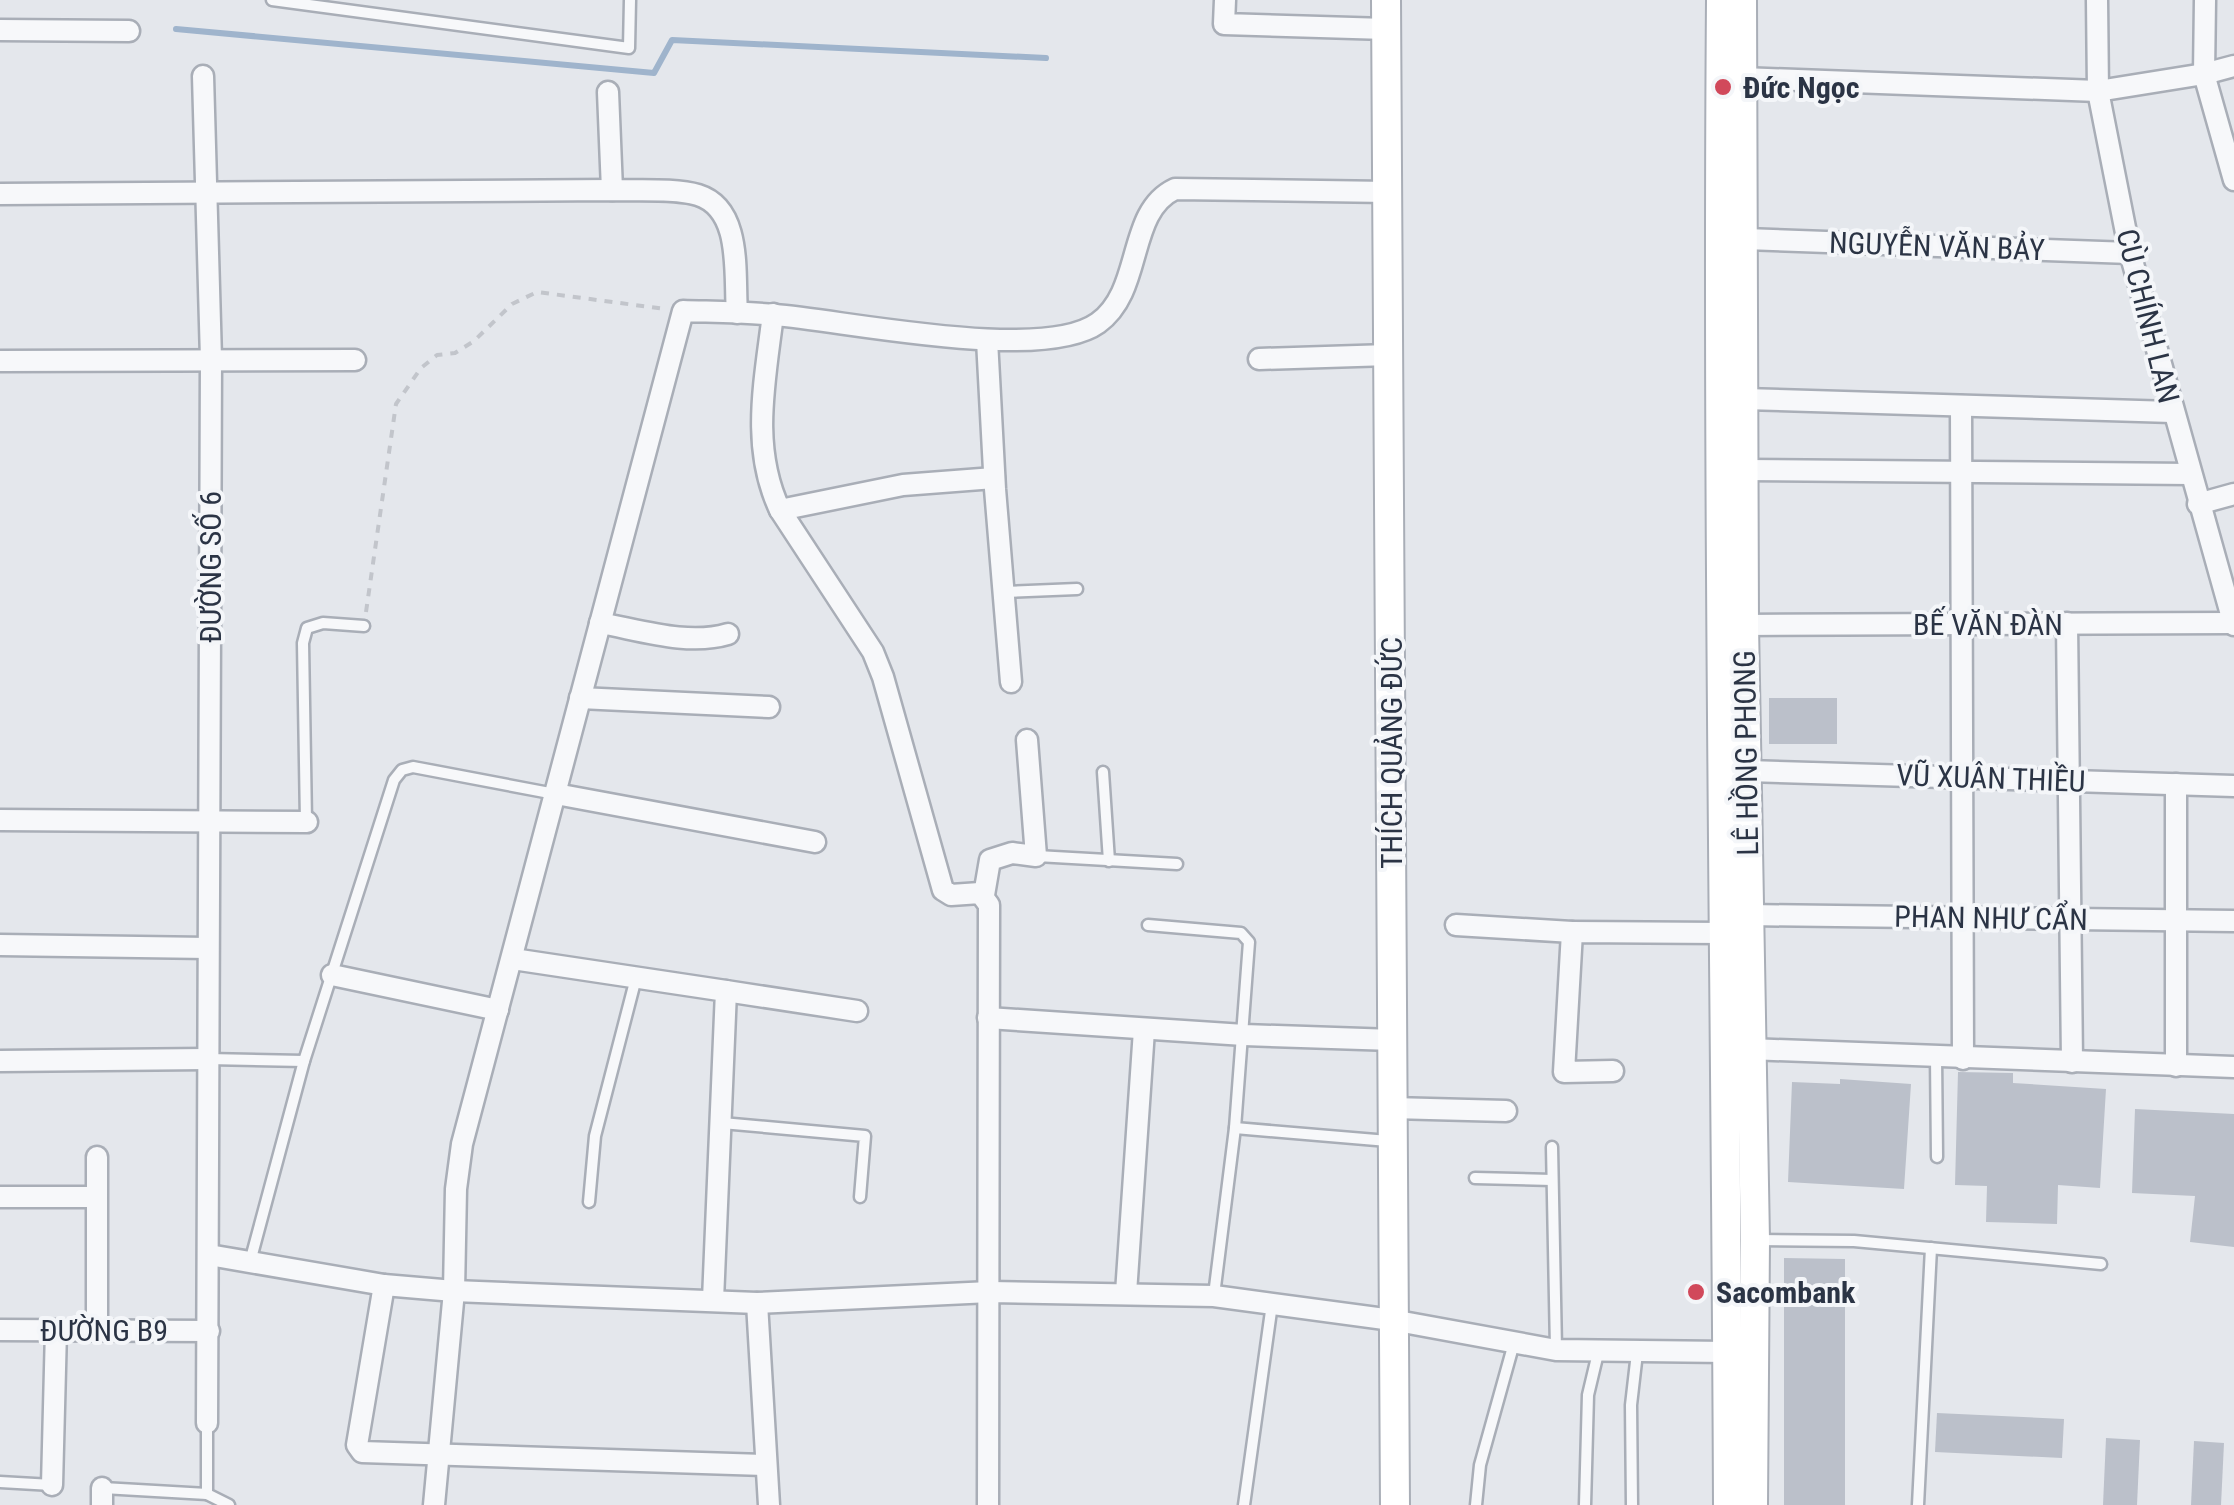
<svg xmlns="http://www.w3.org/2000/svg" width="2234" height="1505" font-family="'Roboto Condensed',sans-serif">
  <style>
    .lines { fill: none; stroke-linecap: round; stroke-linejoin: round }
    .stream { stroke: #9fb4cc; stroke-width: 6 }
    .building { fill: #bbc0ca }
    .lane-casing { stroke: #a9aeb7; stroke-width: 15 }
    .street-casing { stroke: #a9aeb7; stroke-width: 25 }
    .secondary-casing { stroke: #a9aeb7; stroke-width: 32 }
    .path { stroke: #c2c5cb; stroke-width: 4; stroke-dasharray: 8 8; stroke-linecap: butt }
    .lane { stroke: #f7f8fa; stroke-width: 10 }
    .street { stroke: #f7f8fa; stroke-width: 20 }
    .secondary { stroke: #fff; stroke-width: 28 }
    .poi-dot { fill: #d1495b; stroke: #f4f6f9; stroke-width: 4 }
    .labels { text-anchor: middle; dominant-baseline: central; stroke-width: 8; stroke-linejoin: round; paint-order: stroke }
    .poi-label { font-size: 30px; font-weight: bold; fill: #2b3445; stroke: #f4f6f9; text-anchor: start }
    .street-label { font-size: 30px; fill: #2b3445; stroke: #f4f6f9 }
  </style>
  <rect width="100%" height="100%" fill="#e4e7ec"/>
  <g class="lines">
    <polyline class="stream" points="176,29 654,73 672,40 1046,58"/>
  </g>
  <g class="building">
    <rect x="1769" y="698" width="68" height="46"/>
    <polygon points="1958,1072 2013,1073 2013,1083 2106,1089 2100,1188 2058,1185 2057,1224 1986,1222 1987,1186 1955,1185"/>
    <polygon points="1840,1079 1911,1084 1904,1189 1788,1182 1792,1082 1840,1084"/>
    <polygon points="2135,1109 2234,1114 2234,1247 2190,1242 2195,1196 2132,1193"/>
    <polygon points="1784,1258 1845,1259 1845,1505 1784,1505"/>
    <polygon points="1937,1413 2064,1419 2062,1458 1935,1452"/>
    <polygon points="2106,1438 2140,1440 2137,1505 2103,1505"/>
    <polygon points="2194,1441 2224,1443 2221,1505 2191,1505"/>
  </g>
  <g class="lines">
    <defs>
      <g id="lane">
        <polyline points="272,0 629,48 630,0"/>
        <polyline points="1005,592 1077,589"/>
        <polyline points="1103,772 1109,861"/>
        <polyline points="306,821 303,643 307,628 323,623 364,626"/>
        <polyline points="1037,856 1177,864"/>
        <polyline points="1148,925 1241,933 1249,942 1235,1128 1214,1295"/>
        <polyline points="1936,1057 1937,1157"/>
        <polyline points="208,1059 304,1061"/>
        <polyline points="722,1123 865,1136 860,1197"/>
        <polyline points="1235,1128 1388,1141"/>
        <polyline points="1552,1147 1556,1349"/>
        <polyline points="1475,1178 1552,1180"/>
        <polyline points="589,1202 595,1136 636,978"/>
        <polyline points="1756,1240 1854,1241 2101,1264"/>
        <polyline points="250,1262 304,1061 394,780 402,770 413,767 555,794"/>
        <polyline points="207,1423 207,1494 229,1505"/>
        <polyline points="0,1482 52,1485"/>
        <polyline points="103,1488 207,1494"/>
        <polyline points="1244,1505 1272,1304"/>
        <polyline points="1476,1505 1480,1465 1514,1343"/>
        <polyline points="1585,1505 1588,1395 1598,1353"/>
        <polyline points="1632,1505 1631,1405 1637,1353"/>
        <polyline points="1918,1505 1931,1248"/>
      </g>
      <g id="street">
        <polyline points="1225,0 1224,24 1386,29"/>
        <polyline points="2097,0 2098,91 2130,253 2234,625"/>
        <polyline points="2205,0 2204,74 2234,180"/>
        <polyline points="0,30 129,31"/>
        <polyline points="203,76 211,359 207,1423"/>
        <polyline points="1742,78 2098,91 2204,74 2234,66"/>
        <polyline points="608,92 612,190"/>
        <path d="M 0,194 L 612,190 C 636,191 676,188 698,195 C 743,209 734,275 737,313"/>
        <polyline points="1745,239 2130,253"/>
        <path d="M 773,314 C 765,381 750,447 780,510 L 873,652 L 883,677 L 943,890 L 951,895 L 980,893 L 989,905 L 988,1505"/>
        <polyline points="987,340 995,489 1011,682"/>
        <polyline points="1259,359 1389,355"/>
        <polyline points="0,361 355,360"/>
        <polyline points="1744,399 2172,412"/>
        <polyline points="1961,406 1963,1059"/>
        <polyline points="1744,470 2190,474"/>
        <polyline points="2198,504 2234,494"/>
        <polyline points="780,510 903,485 994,478"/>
        <path d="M 600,623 C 640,630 688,646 728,634"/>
        <polyline points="2067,623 2072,1062"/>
        <polyline points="1744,625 2233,623"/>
        <polyline points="580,698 769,707"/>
        <polyline points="1748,771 2234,786"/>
        <polyline points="556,794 815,842"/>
        <polyline points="0,820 307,822"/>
        <polyline points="984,895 990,860 1012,853 1036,856 1027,740"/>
        <polyline points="1749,915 2234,921"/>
        <polyline points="1456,925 1572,932"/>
        <polyline points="0,945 208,948"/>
        <polyline points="513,959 726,991 713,1300"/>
        <polyline points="332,975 498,1010"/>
        <polyline points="726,991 857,1011"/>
        <polyline points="988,1018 1244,1035 1393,1040"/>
        <polyline points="1749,1049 2234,1067"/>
        <polyline points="0,1061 207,1059"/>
        <polyline points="2176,1066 2176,784"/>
        <polyline points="1613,1071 1564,1072 1572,932 1722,933"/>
        <polyline points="1392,1108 1506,1111"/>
        <polyline points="97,1157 97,1330"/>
        <polyline points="0,1197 95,1197"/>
        <polyline points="209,1255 384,1285 454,1291 757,1303 990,1292 1214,1296 1392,1320 1556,1350 1727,1352"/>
        <polyline points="384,1285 357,1445 362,1452 765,1465"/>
        <polyline points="1126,1293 1144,1030"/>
        <polyline points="757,1303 769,1505"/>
        <polyline points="0,1330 209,1331"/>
        <polyline points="52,1485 56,1330"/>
        <polyline points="102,1488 102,1505"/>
        <path d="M 434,1505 L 454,1291 L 456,1189 L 462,1144 L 683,311 C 714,312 744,312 775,315 C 848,321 1042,363 1098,323 C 1144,290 1126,212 1175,189 L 1388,192"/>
      </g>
      <g id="secondary">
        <polyline points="1386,0 1395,1505"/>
        <path d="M 1721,0 C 1717,502 1726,1003 1728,1505"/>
        <polyline points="1742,0 1744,625 1755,1240 1753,1505"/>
      </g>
    </defs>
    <use href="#lane" class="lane-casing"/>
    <use href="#street" class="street-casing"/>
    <use href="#secondary" class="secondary-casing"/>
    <polyline class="path" points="366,612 396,404 421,368 437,355 455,353 474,341 512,304 537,292 665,309"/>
    <use href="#lane" class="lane"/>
    <use href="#street" class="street"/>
    <use href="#secondary" class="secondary"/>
  </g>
  <g class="poi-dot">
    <circle cx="1723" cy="87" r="10"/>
    <circle cx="1696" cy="1292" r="10"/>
  </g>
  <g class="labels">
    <g class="poi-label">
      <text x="1743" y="87">Đức Ngọc</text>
      <text x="1716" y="1292">Sacombank</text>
    </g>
    <g class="street-label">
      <text transform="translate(1937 246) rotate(2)">NGUYỄN VĂN BẢY</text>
      <text transform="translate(2148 316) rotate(76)">CÙ CHÍNH LAN</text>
      <text transform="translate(210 567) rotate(-90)">ĐƯỜNG SỐ 6</text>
      <text x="1988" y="624">BẾ VĂN ĐÀN</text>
      <text transform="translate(1391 753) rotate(-90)">THÍCH QUẢNG ĐỨC</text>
      <text transform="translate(1746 753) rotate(-91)">LÊ HỒNG PHONG</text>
      <text transform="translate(1991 778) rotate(2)">VŨ XUÂN THIỀU</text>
      <text transform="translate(1991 918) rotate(1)">PHAN NHƯ CẨN</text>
      <text x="104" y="1330">ĐƯỜNG B9</text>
    </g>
  </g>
</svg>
